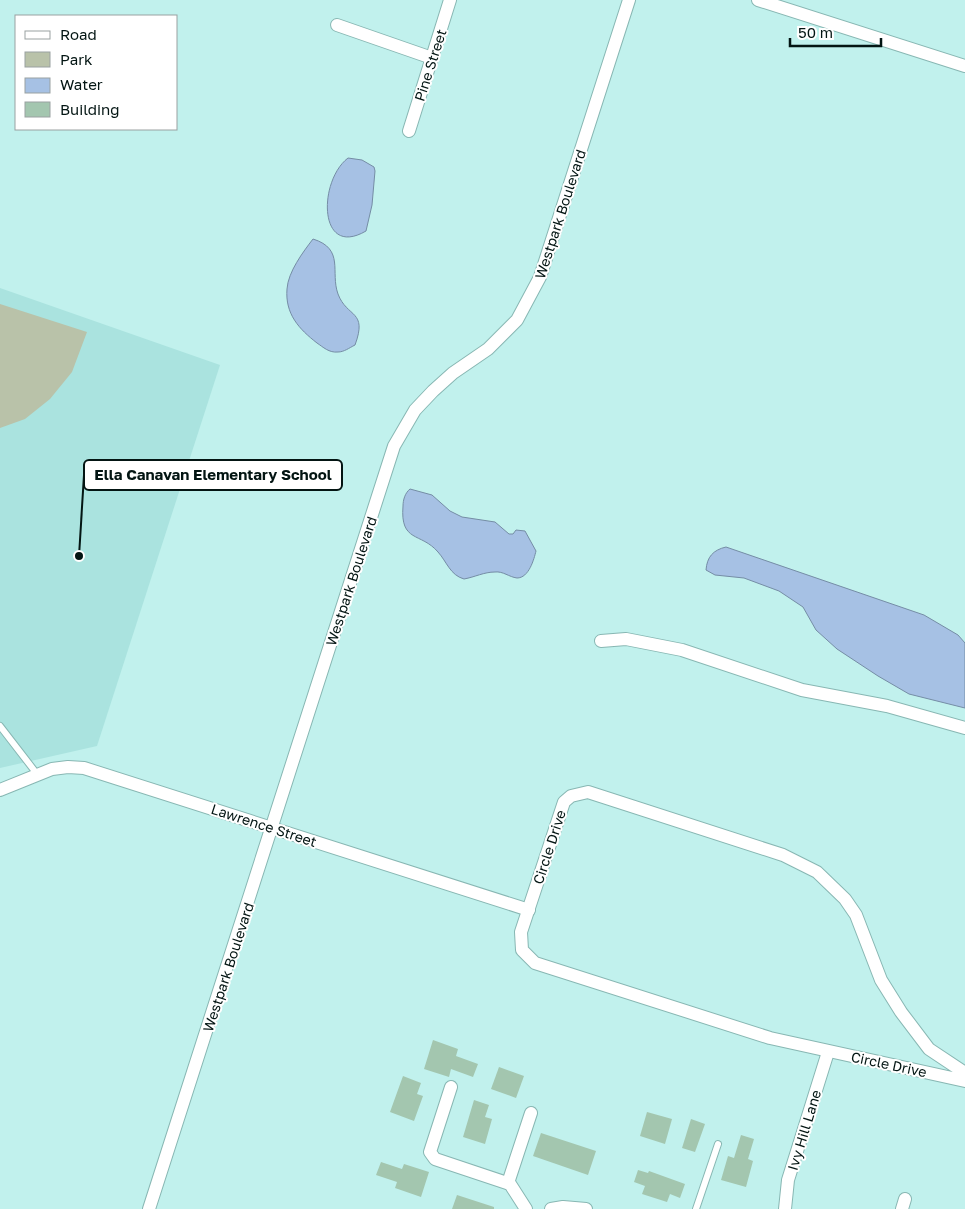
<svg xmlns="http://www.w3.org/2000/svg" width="965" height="1209" font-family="'Golos Text',sans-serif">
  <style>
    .built { fill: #aae3df }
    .green { fill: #b9c2a9 }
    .water { fill: #a6c1e4; stroke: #758da5 }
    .building { fill: #a3c6af }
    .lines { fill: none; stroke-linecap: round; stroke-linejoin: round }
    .lane-casing { stroke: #88b7b3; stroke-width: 8 }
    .street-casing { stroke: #88b7b3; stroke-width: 14 }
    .lane { stroke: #fff; stroke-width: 6 }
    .street { stroke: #fff; stroke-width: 12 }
    .labels { text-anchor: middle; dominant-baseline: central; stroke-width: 4; stroke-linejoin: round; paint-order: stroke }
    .street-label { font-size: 14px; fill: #031513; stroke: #fff }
    .leader { fill: none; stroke: #031513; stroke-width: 2 }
    .callout-dot { fill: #031513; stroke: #fff; stroke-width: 2 }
    .callout { fill: #fff; stroke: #031513; stroke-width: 2 }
    .callout-label { font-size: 15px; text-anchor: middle; font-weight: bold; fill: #031513 }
  </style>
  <rect width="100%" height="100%" fill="#c1f1ed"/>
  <polygon class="built" points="0,288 220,365 97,746 0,768"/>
  <polygon class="green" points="0,304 87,332 72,372 50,399 25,419 0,428"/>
  <g class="water">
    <path d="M 348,158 L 362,160 L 374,167 L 375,171 L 372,205 L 366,231 C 318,259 318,181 348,158 Z"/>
    <path d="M 313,239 C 345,249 330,272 338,294 C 347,318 368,310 355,345 C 349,348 344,352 338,352 C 329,353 323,347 317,343 C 299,329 285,314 287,289 C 288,272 303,252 313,239 Z"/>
    <path d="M 410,489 L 432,495 L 450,511 L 462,517 L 495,522 L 509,534 L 513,534 L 516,530 L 525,531 L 536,551 C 534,559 529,578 517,578 C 509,577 503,571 495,572 C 484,572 475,577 464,579 C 450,575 447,562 438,552 C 421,532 400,543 403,506 C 403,500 405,493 410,489 Z"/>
    <path d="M 726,547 L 924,615 L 958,635 L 965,643 L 965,708 L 909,694 L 878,676 L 837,649 L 816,630 L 803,607 L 779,591 L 744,578 L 715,575 L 706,570 C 707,557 713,550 726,547 Z"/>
  </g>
  <g class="building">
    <polygon points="433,1040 458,1049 456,1056 478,1064 473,1077 451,1069 449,1077 424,1069"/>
    <polygon points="499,1067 524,1076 516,1098 491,1089"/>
    <polygon points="403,1076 421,1083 417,1094 423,1096 414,1121 390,1112"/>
    <polygon points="474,1100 489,1105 485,1117 492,1119 485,1144 463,1137"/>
    <polygon points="647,1112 672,1119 665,1144 640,1136"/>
    <polygon points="691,1119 705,1124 695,1152 682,1148"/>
    <polygon points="541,1133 596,1151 588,1175 533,1156"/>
    <polygon points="741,1135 754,1139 748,1159 753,1161 746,1187 721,1180 728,1156 734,1158"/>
    <polygon points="381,1162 402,1169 404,1164 429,1172 421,1197 395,1188 397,1182 376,1175"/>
    <polygon points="638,1170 648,1173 649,1171 685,1184 680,1198 670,1194 667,1202 642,1194 645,1186 634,1182"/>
    <polygon points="457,1195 494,1207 494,1209 452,1209"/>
  </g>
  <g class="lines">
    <defs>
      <g id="lane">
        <polyline points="0,726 37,774"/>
        <polyline points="696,1209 718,1144"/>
      </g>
      <g id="street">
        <polyline points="758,0 965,66"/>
        <polyline points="337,25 432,58"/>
        <polyline points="409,131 450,0"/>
        <polyline points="601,641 626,639 682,650 802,690 887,706 965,728"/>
        <polyline points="0,790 52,769 68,767 84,768 529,910"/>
        <polyline points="965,1073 929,1049 901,1012 881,980 856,915 845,899 817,872 783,855 588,792 571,796 564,802 521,932 522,950 535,963 770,1038 965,1081"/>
        <polyline points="451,1087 430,1152 435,1159 510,1184 526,1209"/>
        <polyline points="508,1183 531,1113"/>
        <polyline points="149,1209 394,446 415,410 433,391 453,373 488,349 517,320 540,277 629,0"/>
        <polyline points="551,1209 563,1207 586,1209"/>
        <polyline points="785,1209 788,1180 828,1052"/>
        <polyline points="902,1209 905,1199"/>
      </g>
    </defs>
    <use href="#lane" class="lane-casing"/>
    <use href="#street" class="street-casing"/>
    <use href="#lane" class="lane"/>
    <use href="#street" class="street"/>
  </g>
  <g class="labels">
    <g class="street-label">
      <text transform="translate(430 65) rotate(-72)">Pine Street</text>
      <text transform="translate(560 214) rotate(-72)">Westpark Boulevard</text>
      <text transform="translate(351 581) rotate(-72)">Westpark Boulevard</text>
      <text transform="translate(264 825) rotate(18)">Lawrence Street</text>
      <text transform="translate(549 847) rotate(-72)">Circle Drive</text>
      <text transform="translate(228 967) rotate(-72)">Westpark Boulevard</text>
      <text transform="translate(889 1064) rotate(12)">Circle Drive</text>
      <text transform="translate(804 1130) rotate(-73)">Ivy Hill Lane</text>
    </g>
  </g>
  <path class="leader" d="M79 556L84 475"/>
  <circle class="callout-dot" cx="79" cy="556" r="5"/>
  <rect class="callout" x="84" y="460" width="258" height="30" rx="5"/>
  <g class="callout-label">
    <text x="213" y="480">Ella Canavan Elementary School</text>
  </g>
  <rect x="15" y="15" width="162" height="115" fill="#ffffff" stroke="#9aa1a1"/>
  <rect x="25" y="31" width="25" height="8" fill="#ffffff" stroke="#9aa1a1"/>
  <text x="60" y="40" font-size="15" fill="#031513">Road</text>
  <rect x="25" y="52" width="25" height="15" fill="#b9c2a9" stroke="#9aa1a1"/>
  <text x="60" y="65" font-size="15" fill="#031513">Park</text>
  <rect x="25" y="78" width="25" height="15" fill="#a6c1e4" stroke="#9aa1a1"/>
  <text x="60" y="90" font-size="15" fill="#031513">Water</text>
  <rect x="25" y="102" width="25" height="15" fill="#a3c6af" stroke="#9aa1a1"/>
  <text x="60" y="115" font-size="15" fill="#031513">Building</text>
  <path d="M790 38v8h91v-8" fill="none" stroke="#031513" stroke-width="2.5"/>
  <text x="798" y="38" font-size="15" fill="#031513" stroke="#ffffff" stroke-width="4" paint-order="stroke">50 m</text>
</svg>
